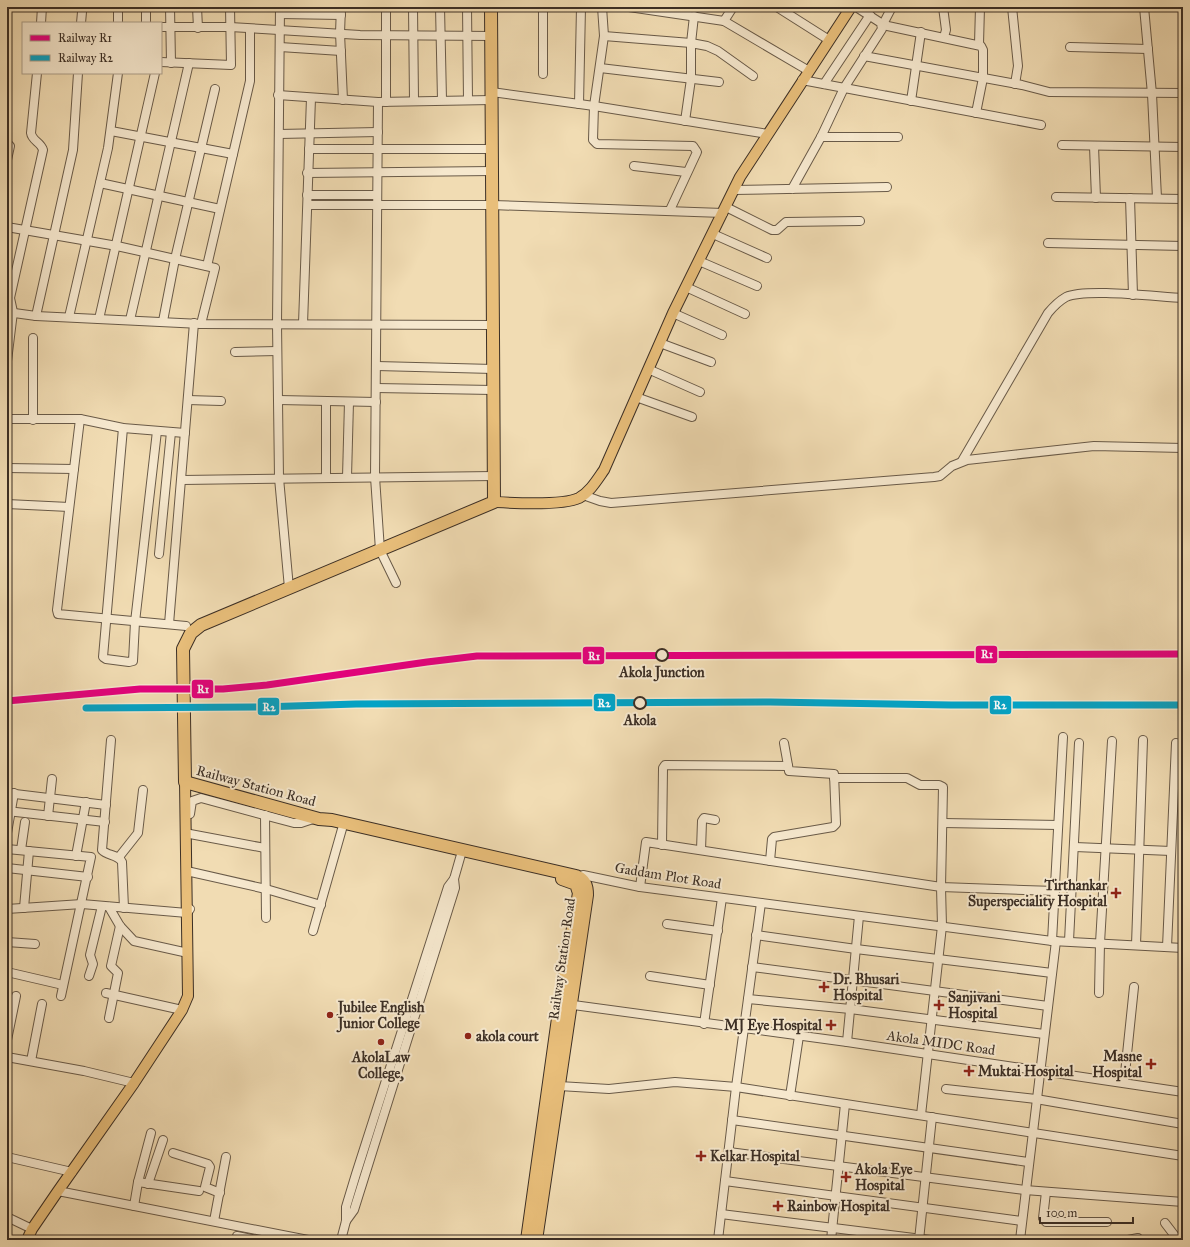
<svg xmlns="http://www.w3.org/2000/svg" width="1190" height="1247" font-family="'IM FELL Great Primer',serif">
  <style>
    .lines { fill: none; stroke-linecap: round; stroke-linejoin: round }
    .minor-casing { stroke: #695a48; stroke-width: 10 }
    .major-casing { stroke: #3c2f25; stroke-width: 12 }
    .highway-casing { stroke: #3c2f25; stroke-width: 14 }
    .minor { stroke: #f6e8ce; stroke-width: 8 }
    .major { stroke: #e8be7a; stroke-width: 10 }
    .highway { stroke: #e8be7a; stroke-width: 12 }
    .rail-1-casing { stroke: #f6e8ce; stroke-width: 10 }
    .rail-2-casing { stroke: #f6e8ce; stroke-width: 10 }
    .rail-1 { stroke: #e5007d; stroke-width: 7 }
    .rail-2 { stroke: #03a3c6; stroke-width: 7 }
    .stop-dot { fill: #f6e8ce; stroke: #3c2f25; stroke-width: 2 }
    .poi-dot { fill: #8f2418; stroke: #f6e8ce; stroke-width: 1.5 }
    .labels { text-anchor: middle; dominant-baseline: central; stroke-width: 4; stroke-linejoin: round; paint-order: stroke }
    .stop-label { font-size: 14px; font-weight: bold; fill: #3c2f25; stroke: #f6e8ce }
    .street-label { font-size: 14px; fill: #3c2f25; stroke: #f6e8ce }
    .poi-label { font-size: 14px; font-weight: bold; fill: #3c2f25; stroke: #f6e8ce; text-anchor: start }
    .line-badge { stroke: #f6e8ce; stroke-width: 1.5 }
    .badge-label { font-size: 11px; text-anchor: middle; font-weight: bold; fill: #fff }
  </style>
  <rect width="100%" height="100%" fill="#f1dcb3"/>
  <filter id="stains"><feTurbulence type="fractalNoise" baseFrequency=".005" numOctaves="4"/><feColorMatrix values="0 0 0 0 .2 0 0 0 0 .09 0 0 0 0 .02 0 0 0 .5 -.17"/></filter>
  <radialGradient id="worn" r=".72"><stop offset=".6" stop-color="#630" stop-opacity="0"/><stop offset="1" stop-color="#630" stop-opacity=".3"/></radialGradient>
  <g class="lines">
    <defs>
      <g id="minor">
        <polyline points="146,7 146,23"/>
        <polyline points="170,7 171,63"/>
        <polyline points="197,7 198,28"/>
        <polyline points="280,7 277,324 279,478 289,588"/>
        <polyline points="341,7 340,33 343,100"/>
        <polyline points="413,7 414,100"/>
        <polyline points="440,7 442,100"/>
        <polyline points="467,7 468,100"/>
        <polyline points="543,7 543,74"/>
        <polyline points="602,7 604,36 594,106 593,140 597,144 693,146 697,152 670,210"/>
        <polyline points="629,7 724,21 809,71"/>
        <polyline points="777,7 829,40"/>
        <polyline points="943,7 946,30 944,37"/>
        <polyline points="1012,7 1018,66 1015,84"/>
        <polyline points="1144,7 1152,94 1157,198"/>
        <polyline points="280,14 341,15"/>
        <polyline points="724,21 733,7"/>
        <polyline points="41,23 42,7"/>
        <polyline points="81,23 82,12"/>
        <polyline points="118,23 118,7"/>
        <polyline points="883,25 981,46 983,50 983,78 976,113"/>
        <polyline points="882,26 892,7"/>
        <polyline points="161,27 230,27 360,35 492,36"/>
        <polyline points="604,36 691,43 707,46 718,51 753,76"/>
        <polyline points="979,44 980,7"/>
        <polyline points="280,47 341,51"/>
        <polyline points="1070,47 1148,49"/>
        <polyline points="864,56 1022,85 1049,92 1183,93"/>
        <polyline points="161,62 231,65 230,7"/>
        <polyline points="600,68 719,82"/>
        <polyline points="802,80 1041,125"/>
        <polyline points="824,84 870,15"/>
        <polyline points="492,92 594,106 768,134"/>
        <polyline points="278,95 378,102 375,477 380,550 396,583"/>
        <polyline points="911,101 921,32"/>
        <polyline points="378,102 492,100"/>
        <polyline points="386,102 386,7"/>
        <polyline points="579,104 581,7"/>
        <polyline points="685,121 691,79 691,43 694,16"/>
        <polyline points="111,131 233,154"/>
        <polyline points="279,134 378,132"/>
        <polyline points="821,137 898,137"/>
        <polyline points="7,143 10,146 7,160"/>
        <polyline points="1062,145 1183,147"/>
        <polyline points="1094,146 1096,198"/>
        <polyline points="309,149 492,149"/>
        <polyline points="634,166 686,172"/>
        <polyline points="307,173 492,171"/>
        <polyline points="100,183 220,209"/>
        <polyline points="792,189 821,137 844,88 882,29 881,23 856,7"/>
        <polyline points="734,190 887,187"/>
        <polyline points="307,195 377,195"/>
        <polyline points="1056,197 1183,199"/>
        <polyline points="1130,198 1133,295"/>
        <polyline points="308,205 492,205 723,213"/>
        <polyline points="726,207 772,230 777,230 786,222 860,221"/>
        <polyline points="7,227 117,246 215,268 201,324"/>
        <polyline points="713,234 767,258"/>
        <polyline points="1048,243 1183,246"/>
        <polyline points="699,261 757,286"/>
        <polyline points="207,266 250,81 250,29"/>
        <polyline points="686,287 745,314"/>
        <polyline points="7,312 36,316 201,324 493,325"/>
        <polyline points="673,313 722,335"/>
        <polyline points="36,316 73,150 78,73"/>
        <polyline points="69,317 108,148 118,73"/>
        <polyline points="99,319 155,73"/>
        <polyline points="130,320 189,63"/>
        <polyline points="163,321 175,259 215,89"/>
        <polyline points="303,324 311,98"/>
        <polyline points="660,343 711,362"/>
        <polyline points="235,352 277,351"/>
        <path d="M 7,361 L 13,312 L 10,298 L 43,150 C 41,142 32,141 31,133 L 37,73"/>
        <polyline points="377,366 493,369"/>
        <polyline points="648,369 700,392"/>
        <polyline points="376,388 493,390"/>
        <polyline points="636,397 692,417"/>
        <polyline points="188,400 221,401"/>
        <polyline points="279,400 376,402"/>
        <polyline points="326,402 326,478"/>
        <polyline points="7,419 80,419 57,610 58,614 186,626"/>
        <polyline points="80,419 123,428 185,433"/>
        <polyline points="33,420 33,338"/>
        <polyline points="123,428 103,657 106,659 129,662 133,661 135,622 157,431"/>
        <path d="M 962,461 L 1048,313 C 1053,307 1059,301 1066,297 C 1086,288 1158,297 1183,298"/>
        <polyline points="7,468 74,469"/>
        <polyline points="347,477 349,402"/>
        <polyline points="182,480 494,476"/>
        <polyline points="583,495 600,501 611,503 934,477 940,476 952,466 967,460 1094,446 1183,448"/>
        <polyline points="7,504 69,507"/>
        <polyline points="159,554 171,432"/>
        <polyline points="169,624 194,323"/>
        <path d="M 111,740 L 102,850 C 107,856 118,854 122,862 L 124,908"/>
        <polyline points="834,778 907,778 920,785 939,785 943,787 941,887 1055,891"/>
        <polyline points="7,793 106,805"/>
        <polyline points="7,811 105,822"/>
        <polyline points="190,814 192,801 201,798 294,823 301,823 316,818"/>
        <polyline points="265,815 266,918"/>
        <polyline points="48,816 52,779"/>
        <polyline points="943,823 1058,825"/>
        <polyline points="7,833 14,793"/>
        <polyline points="190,834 265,848"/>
        <polyline points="662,845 663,768 665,765 788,766"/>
        <polyline points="1075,847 1171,851"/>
        <polyline points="7,849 91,857 61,996"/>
        <polyline points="21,850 25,822"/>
        <polyline points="701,850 702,821 704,818 715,820"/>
        <polyline points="76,856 86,802"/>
        <polyline points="119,857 138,833 143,790"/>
        <polyline points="770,861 772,839 774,837 833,827 836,824 834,774 789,771 784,743"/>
        <polyline points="7,868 88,877"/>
        <polyline points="191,872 266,889 321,905"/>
        <polyline points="579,881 583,875 640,887 1052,941 1183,948"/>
        <polyline points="640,887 646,842 941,887 942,926 921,1115"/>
        <polyline points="109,907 120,926 134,941 188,953"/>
        <polyline points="24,908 29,851"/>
        <polyline points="7,909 82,904 187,913 190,909"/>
        <polyline points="667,924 718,931"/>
        <polyline points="313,931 342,829"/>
        <polyline points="756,935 856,949 1052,973"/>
        <polyline points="1052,941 1063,737"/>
        <polyline points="1069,941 1079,743"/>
        <polyline points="7,942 35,944"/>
        <polyline points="1136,945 1143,740"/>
        <polyline points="1167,947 1176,743"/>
        <polyline points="752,967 1048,1006"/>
        <polyline points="7,972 63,985"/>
        <polyline points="89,976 93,964 90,955 102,906"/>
        <polyline points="650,976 710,985"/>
        <polyline points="106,993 182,1010"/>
        <polyline points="1099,993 1100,943 1112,741"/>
        <polyline points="748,999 850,1009 1044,1034"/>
        <polyline points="566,1004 847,1042 1183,1092"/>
        <polyline points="109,1018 118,973 111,966 120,926"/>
        <polyline points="704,1024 722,898"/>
        <polyline points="7,1040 16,996"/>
        <polyline points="847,1042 859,916"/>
        <polyline points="7,1057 84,1071 134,1083"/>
        <polyline points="31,1061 42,1004"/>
        <polyline points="1124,1083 1134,987"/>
        <polyline points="559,1086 609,1089 675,1082 736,1087 1183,1156"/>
        <polyline points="946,1089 1036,1099 1183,1124"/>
        <polyline points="790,1096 799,1036"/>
        <polyline points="732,1120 1028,1162"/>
        <polyline points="729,1152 1025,1190 1183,1202"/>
        <polyline points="173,1153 208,1164 210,1167 205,1187 220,1193"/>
        <polyline points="7,1157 72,1172"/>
        <polyline points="725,1181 1022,1221"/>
        <polyline points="138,1182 199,1191"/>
        <polyline points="148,1184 163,1140"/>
        <polyline points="58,1191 308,1240"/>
        <polyline points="1046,1192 1043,1218 1046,1222 1107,1222"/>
        <polyline points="134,1206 138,1182 151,1133"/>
        <polyline points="721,1214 930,1240"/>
        <polyline points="7,1217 32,1229"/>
        <polyline points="214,1221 226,1157"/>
        <polyline points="346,1221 354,1210 455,888 454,879"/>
        <polyline points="1165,1223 1178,1240"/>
        <polyline points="237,1236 257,1240"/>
        <polyline points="341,1240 346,1221 346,1207 356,1174 448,887 454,879 462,851"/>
        <polyline points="718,1240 736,1087 761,903"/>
        <polyline points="831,1240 845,1104"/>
        <polyline points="919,1240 932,1117"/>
        <polyline points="1020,1240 1056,941"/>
        <polyline points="1128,1240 1138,1238 1140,1240"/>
      </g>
      <g id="major">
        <path d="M 494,502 C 513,503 563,506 579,498 C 590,492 597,480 604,470 L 673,313 L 740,177 L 851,7"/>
        <polyline points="27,1240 32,1229 58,1191 134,1083 182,1010 188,996 185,782"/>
      </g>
      <g id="highway">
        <path d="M 491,7 L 494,502 L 201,625 L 191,633 L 183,649 L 185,782 L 319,819 L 332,820 L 576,876 C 585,880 587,885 587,895 L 536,1240"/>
        <polyline points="527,1240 560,1004 579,893 576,884 562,879"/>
      </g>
    </defs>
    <use href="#minor" class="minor-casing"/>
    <use href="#major" class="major-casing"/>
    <use href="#highway" class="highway-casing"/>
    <use href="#minor" class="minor"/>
    <use href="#major" class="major"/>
    <use href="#highway" class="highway"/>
    <defs>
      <polyline id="rail-1" points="7,701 140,689 223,689 267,685 427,662 477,656 1183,654"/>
      <polyline id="rail-2" points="86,708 261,707 356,704 770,702 951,705 1183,705"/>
    </defs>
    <use href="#rail-1" class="rail-1-casing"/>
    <use href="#rail-2" class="rail-2-casing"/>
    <use href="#rail-1" class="rail-1"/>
    <use href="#rail-2" class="rail-2"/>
  </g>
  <g class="stop-dot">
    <circle cx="662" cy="655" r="6"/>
    <circle cx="640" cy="703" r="6"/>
  </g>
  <g class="poi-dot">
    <path d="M1114 887h4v4h4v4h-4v4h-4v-4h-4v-4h4z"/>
    <path d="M822 981h4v4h4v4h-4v4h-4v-4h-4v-4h4z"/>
    <path d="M937 999h4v4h4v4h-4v4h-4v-4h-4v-4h4z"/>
    <circle cx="330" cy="1015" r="4"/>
    <path d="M829 1019h4v4h4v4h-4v4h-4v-4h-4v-4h4z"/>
    <circle cx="468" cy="1036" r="4"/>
    <circle cx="381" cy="1042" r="4"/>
    <path d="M1149 1058h4v4h4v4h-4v4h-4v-4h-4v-4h4z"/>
    <path d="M967 1065h4v4h4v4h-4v4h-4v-4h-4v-4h4z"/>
    <path d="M699 1150h4v4h4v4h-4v4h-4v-4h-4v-4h4z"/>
    <path d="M844 1171h4v4h4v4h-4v4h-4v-4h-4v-4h4z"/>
    <path d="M776 1200h4v4h4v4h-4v4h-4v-4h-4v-4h4z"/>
  </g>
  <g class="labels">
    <g class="stop-label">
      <text x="662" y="672">Akola Junction</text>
      <text x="640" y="720">Akola</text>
    </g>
    <g class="street-label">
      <text transform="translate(256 786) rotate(15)">Railway Station Road</text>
      <text transform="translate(668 876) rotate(9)">Gaddam Plot Road</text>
      <text transform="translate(562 959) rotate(-82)">Railway Station Road</text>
      <text transform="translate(941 1043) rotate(8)">Akola MIDC Road</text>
    </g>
    <g class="poi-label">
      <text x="1107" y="885" text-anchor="end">Tirthankar<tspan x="1107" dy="16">Superspeciality Hospital</tspan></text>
      <text x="833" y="979">Dr. Bhusari<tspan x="833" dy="16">Hospital</tspan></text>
      <text x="948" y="997">Sanjivani<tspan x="948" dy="16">Hospital</tspan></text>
      <text x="338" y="1007">Jubilee English<tspan x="338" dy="16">Junior College</tspan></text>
      <text x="822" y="1025" text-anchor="end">MJ Eye Hospital</text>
      <text x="476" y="1036">akola court</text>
      <text x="1142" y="1056" text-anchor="end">Masne<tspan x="1142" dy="16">Hospital</tspan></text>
      <text x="381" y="1057" text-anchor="middle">AkolaLaw<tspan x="381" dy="16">College,</tspan></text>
      <text x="978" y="1071">Muktai Hospital</text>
      <text x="710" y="1156">Kelkar Hospital</text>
      <text x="855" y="1169">Akola Eye<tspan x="855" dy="16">Hospital</tspan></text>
      <text x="787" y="1206">Rainbow Hospital</text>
    </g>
  </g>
  <g class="line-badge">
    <rect x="975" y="645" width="23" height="19" rx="4" fill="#e5007d"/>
    <rect x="582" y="646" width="23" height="19" rx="4" fill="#e5007d"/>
    <rect x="191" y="679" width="23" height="20" rx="4" fill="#e5007d"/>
    <rect x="593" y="693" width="23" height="19" rx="4" fill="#03a3c6"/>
    <rect x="989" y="695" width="23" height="20" rx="4" fill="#03a3c6"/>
    <rect x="257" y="697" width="23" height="19" rx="4" fill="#03a3c6"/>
  </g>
  <g class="badge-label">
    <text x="987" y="658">R1</text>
    <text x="594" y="660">R1</text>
    <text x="203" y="693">R1</text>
    <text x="604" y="707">R2</text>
    <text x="1000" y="709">R2</text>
    <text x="269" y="711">R2</text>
  </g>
  <rect width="1190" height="1247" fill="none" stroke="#f1dcb3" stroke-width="24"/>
  <rect x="8" y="8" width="1174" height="1231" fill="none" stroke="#3c2f25" stroke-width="2"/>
  <rect x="12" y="12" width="1166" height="1223" fill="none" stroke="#3c2f25"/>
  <rect x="22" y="22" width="140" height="52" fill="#f6e8ce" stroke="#ac9e8a"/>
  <rect x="30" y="35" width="20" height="6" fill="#e5007d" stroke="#ac9e8a"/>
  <text x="58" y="42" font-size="12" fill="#3c2f25">Railway R1</text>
  <rect x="30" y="55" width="20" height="6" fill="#03a3c6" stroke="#ac9e8a"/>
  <text x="58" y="62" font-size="12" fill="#3c2f25">Railway R2</text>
  <path d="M1040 1217v6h93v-6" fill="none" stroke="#3c2f25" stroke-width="2"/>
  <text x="1046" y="1217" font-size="12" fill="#3c2f25" stroke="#f6e8ce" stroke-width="3" paint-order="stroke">100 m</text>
  <rect width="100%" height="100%" filter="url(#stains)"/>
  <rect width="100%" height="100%" fill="url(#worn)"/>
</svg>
